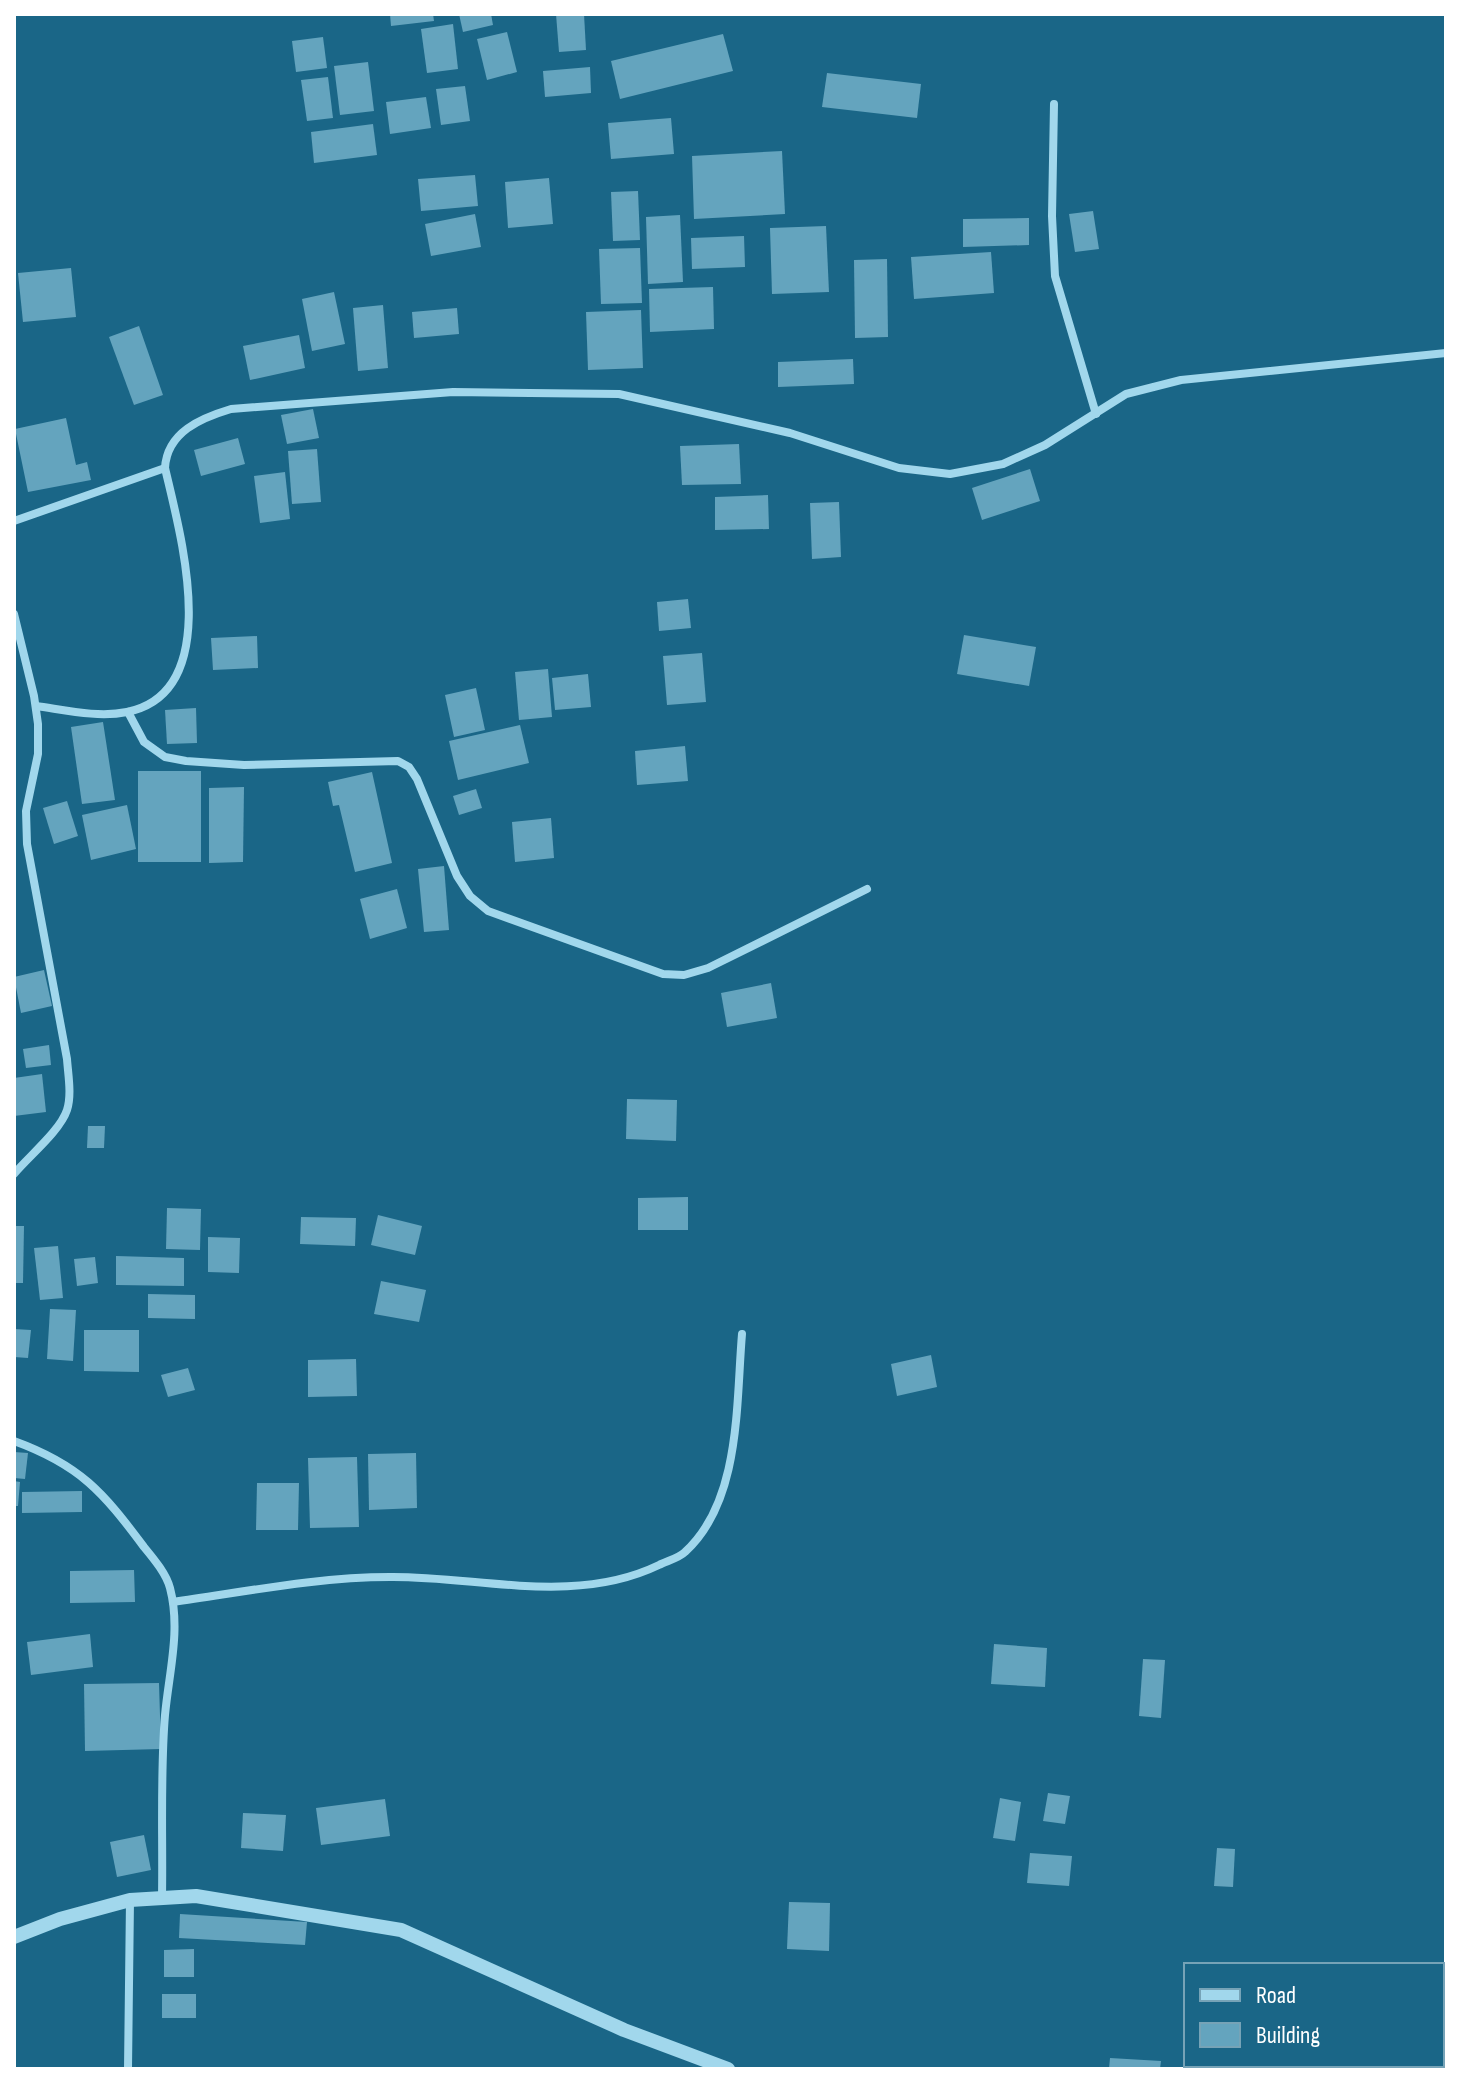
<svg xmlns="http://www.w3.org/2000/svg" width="1460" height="2083" font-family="'Sofia Sans Condensed',sans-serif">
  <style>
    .building { fill: #64a4be }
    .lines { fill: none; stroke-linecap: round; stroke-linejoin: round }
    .minor { stroke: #a1d7ec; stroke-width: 8 }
    .tertiary { stroke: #a1d7ec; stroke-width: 14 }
  </style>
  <rect width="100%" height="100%" fill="#1a6687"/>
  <g class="building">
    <polygon points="390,14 433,14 434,21 391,26"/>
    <polygon points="459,14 491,14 493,25 463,32"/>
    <polygon points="556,14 584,14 586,50 559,52"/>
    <polygon points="453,24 458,69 427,73 421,29"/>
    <polygon points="507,32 517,72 487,80 477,39"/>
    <polygon points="723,34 733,71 620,99 611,61"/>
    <polygon points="323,37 327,68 296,72 292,41"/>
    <polygon points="368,62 374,111 340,115 334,66"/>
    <polygon points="590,67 591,93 545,97 543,71"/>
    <polygon points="827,73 921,84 917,118 822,107"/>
    <polygon points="328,77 333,118 307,121 301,80"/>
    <polygon points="465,86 470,121 441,125 436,89"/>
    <polygon points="426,97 431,128 390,134 386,102"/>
    <polygon points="671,118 674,154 611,159 608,123"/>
    <polygon points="373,124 377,155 314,163 311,132"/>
    <polygon points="782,151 785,214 694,219 692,156"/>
    <polygon points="475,175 478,206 421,211 418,179"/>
    <polygon points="549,178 553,224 508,228 505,182"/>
    <polygon points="638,191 640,240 613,241 611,192"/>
    <polygon points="1093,211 1099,249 1075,252 1069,214"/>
    <polygon points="475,214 481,247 431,256 425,224"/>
    <polygon points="680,215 683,282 648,284 646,217"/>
    <polygon points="1029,218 1029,245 963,247 963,219"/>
    <polygon points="826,226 829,292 772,294 770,228"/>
    <polygon points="744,236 745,267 692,269 691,238"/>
    <polygon points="640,248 642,303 601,304 599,249"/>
    <polygon points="991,252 994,293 914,299 911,257"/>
    <polygon points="887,259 888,337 855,338 854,260"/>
    <polygon points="71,268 76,317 23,322 18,273"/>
    <polygon points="713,287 714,329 650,332 649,289"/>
    <polygon points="334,292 345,344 312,351 302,299"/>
    <polygon points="383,305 388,368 358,371 353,308"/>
    <polygon points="457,308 459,334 414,338 412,312"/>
    <polygon points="641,310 643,368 588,370 586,312"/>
    <polygon points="139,326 163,395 134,405 109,337"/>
    <polygon points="299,335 305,368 250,380 243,346"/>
    <polygon points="853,359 854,384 778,387 778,362"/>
    <polygon points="313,409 319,438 287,444 281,415"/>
    <polygon points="66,418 76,465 87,462 91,480 28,492 15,429"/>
    <polygon points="238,438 245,464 201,476 194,450"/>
    <polygon points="739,444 741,484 682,485 680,446"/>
    <polygon points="317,449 321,502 292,504 288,451"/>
    <polygon points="1030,469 1040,501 982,520 972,488"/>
    <polygon points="285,472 290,519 260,523 254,476"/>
    <polygon points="768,495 769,529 715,530 715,497"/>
    <polygon points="839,502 841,557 812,559 810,503"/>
    <polygon points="688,599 691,628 659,631 657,602"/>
    <polygon points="964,635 1036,647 1029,686 957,674"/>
    <polygon points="257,636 258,668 213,670 211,638"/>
    <polygon points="702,653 706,702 667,705 663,656"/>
    <polygon points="548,669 552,717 519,720 515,672"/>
    <polygon points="588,674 591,707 555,710 552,678"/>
    <polygon points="476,688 485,730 454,737 445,695"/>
    <polygon points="196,708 197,743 167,744 165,710"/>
    <polygon points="103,722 115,800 82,804 71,727"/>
    <polygon points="520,725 529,763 458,780 449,741"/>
    <polygon points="685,746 688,781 637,785 635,751"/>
    <rect x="138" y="771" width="63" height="91"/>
    <polygon points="372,772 392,863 355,872 339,805 333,806 328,782"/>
    <polygon points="244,787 243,862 209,863 209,788"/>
    <polygon points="476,789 482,808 459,815 453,796"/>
    <polygon points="67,801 78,836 54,844 43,808"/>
    <polygon points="127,805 136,849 91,860 82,815"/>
    <polygon points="551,818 554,858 515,862 512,822"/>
    <polygon points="444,866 449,930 424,932 418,869"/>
    <polygon points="397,889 407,928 370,939 360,899"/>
    <polygon points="44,970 52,1006 21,1013 14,977"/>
    <polygon points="771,983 777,1018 727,1027 721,993"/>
    <polygon points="49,1045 51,1065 26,1068 23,1049"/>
    <polygon points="42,1074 46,1112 14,1116 14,1078"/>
    <polygon points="627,1099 677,1100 676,1141 626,1139"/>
    <polygon points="88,1126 105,1126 104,1148 87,1148"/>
    <polygon points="688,1197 688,1230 638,1230 638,1198"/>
    <polygon points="167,1208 201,1209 200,1250 166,1249"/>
    <polygon points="378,1215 422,1226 415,1255 371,1245"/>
    <polygon points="301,1217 356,1218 355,1246 300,1244"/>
    <polygon points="14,1226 24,1226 23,1283 14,1283"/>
    <polygon points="208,1237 240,1238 239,1273 208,1272"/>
    <polygon points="58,1246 63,1298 40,1300 34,1248"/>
    <polygon points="116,1256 184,1258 184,1286 116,1285"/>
    <polygon points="95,1257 98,1283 77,1286 74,1259"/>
    <polygon points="381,1281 426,1290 419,1322 374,1314"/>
    <polygon points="148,1294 195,1295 195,1319 148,1318"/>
    <polygon points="50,1309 76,1310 73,1361 47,1359"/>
    <polygon points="14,1329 31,1330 28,1358 14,1357"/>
    <polygon points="84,1330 139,1330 139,1372 84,1371"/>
    <polygon points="931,1355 937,1387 897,1396 891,1364"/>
    <polygon points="356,1359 357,1396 308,1397 308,1360"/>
    <polygon points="188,1368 195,1390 168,1397 161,1375"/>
    <polygon points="14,1452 28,1453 25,1479 14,1478"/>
    <polygon points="416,1453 417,1508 369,1510 368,1454"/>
    <polygon points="357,1457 359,1527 310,1528 308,1458"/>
    <polygon points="14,1481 20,1482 18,1506 14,1506"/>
    <polygon points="257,1483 299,1483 298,1530 256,1530"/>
    <polygon points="82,1491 82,1512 22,1513 22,1492"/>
    <polygon points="134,1570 135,1602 70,1603 70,1571"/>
    <polygon points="90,1634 93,1667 31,1675 27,1642"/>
    <polygon points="994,1644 1047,1648 1045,1687 991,1684"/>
    <polygon points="1143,1659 1165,1660 1161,1718 1139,1716"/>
    <polygon points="159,1683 161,1749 85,1751 84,1684"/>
    <polygon points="1048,1793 1070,1796 1065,1824 1043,1821"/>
    <polygon points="1000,1798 1021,1802 1015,1841 993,1838"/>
    <polygon points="385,1799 390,1836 321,1845 316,1808"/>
    <polygon points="243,1813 286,1815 283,1851 241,1848"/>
    <polygon points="144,1835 151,1870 117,1877 110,1842"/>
    <polygon points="1217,1848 1235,1849 1233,1887 1214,1886"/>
    <polygon points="1030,1853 1072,1856 1069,1886 1027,1883"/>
    <polygon points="789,1902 830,1903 829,1951 787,1949"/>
    <polygon points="180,1914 307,1922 305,1945 179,1938"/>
    <polygon points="194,1949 194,1977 164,1977 164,1950"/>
    <rect x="162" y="1994" width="34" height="24"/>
    <polygon points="1110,2058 1161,2061 1160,2069 1109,2069"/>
  </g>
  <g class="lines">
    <g class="minor">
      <polyline points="1054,104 1052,216 1055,276 1096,414"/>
      <polyline points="14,521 165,468"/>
      <path d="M 14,614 L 34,696 L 38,724 L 38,754 L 26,811 L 27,844 L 67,1059 C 68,1074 72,1095 67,1110 C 60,1131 29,1156 14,1174"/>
      <path d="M 36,706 C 65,710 98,718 127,712 C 226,692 180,533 165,468 C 167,432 201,418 231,409 L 453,392 L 619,394 L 790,433 L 899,468 L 950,474 L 1003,464 L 1045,445 L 1126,394 L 1181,380 L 1446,353"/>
      <polyline points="128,712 144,742 165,757 186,761 244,765 398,761 409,767 417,779 457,876 470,896 488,911 663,974 684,975 708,968 867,889"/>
      <path d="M 14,1441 C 80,1465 103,1492 144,1547 C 153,1558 166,1573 170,1588 C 181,1630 169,1672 165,1715 C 160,1775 163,1838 162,1898"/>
      <path d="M 173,1602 C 244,1592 317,1577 390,1577 C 479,1576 574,1606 659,1565 C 667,1561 679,1558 685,1552 C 741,1501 736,1404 742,1334"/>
      <polyline points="128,2069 130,1900"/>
    </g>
    <polyline class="tertiary" points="14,1937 60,1919 130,1900 196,1896 401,1930 624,2030 728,2069"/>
  </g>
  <rect width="1460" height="2083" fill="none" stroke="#ffffff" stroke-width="32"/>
  <rect x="1184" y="1963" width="260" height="104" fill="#1a6687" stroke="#76a3b7" stroke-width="2"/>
  <rect x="1200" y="1989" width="40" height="12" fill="#a1d7ec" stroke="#76a3b7" stroke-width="2"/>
  <text x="1256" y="2003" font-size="24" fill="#ffffff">Road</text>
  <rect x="1200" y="2023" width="40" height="24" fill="#64a4be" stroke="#76a3b7" stroke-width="2"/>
  <text x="1256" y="2043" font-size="24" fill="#ffffff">Building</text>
</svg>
